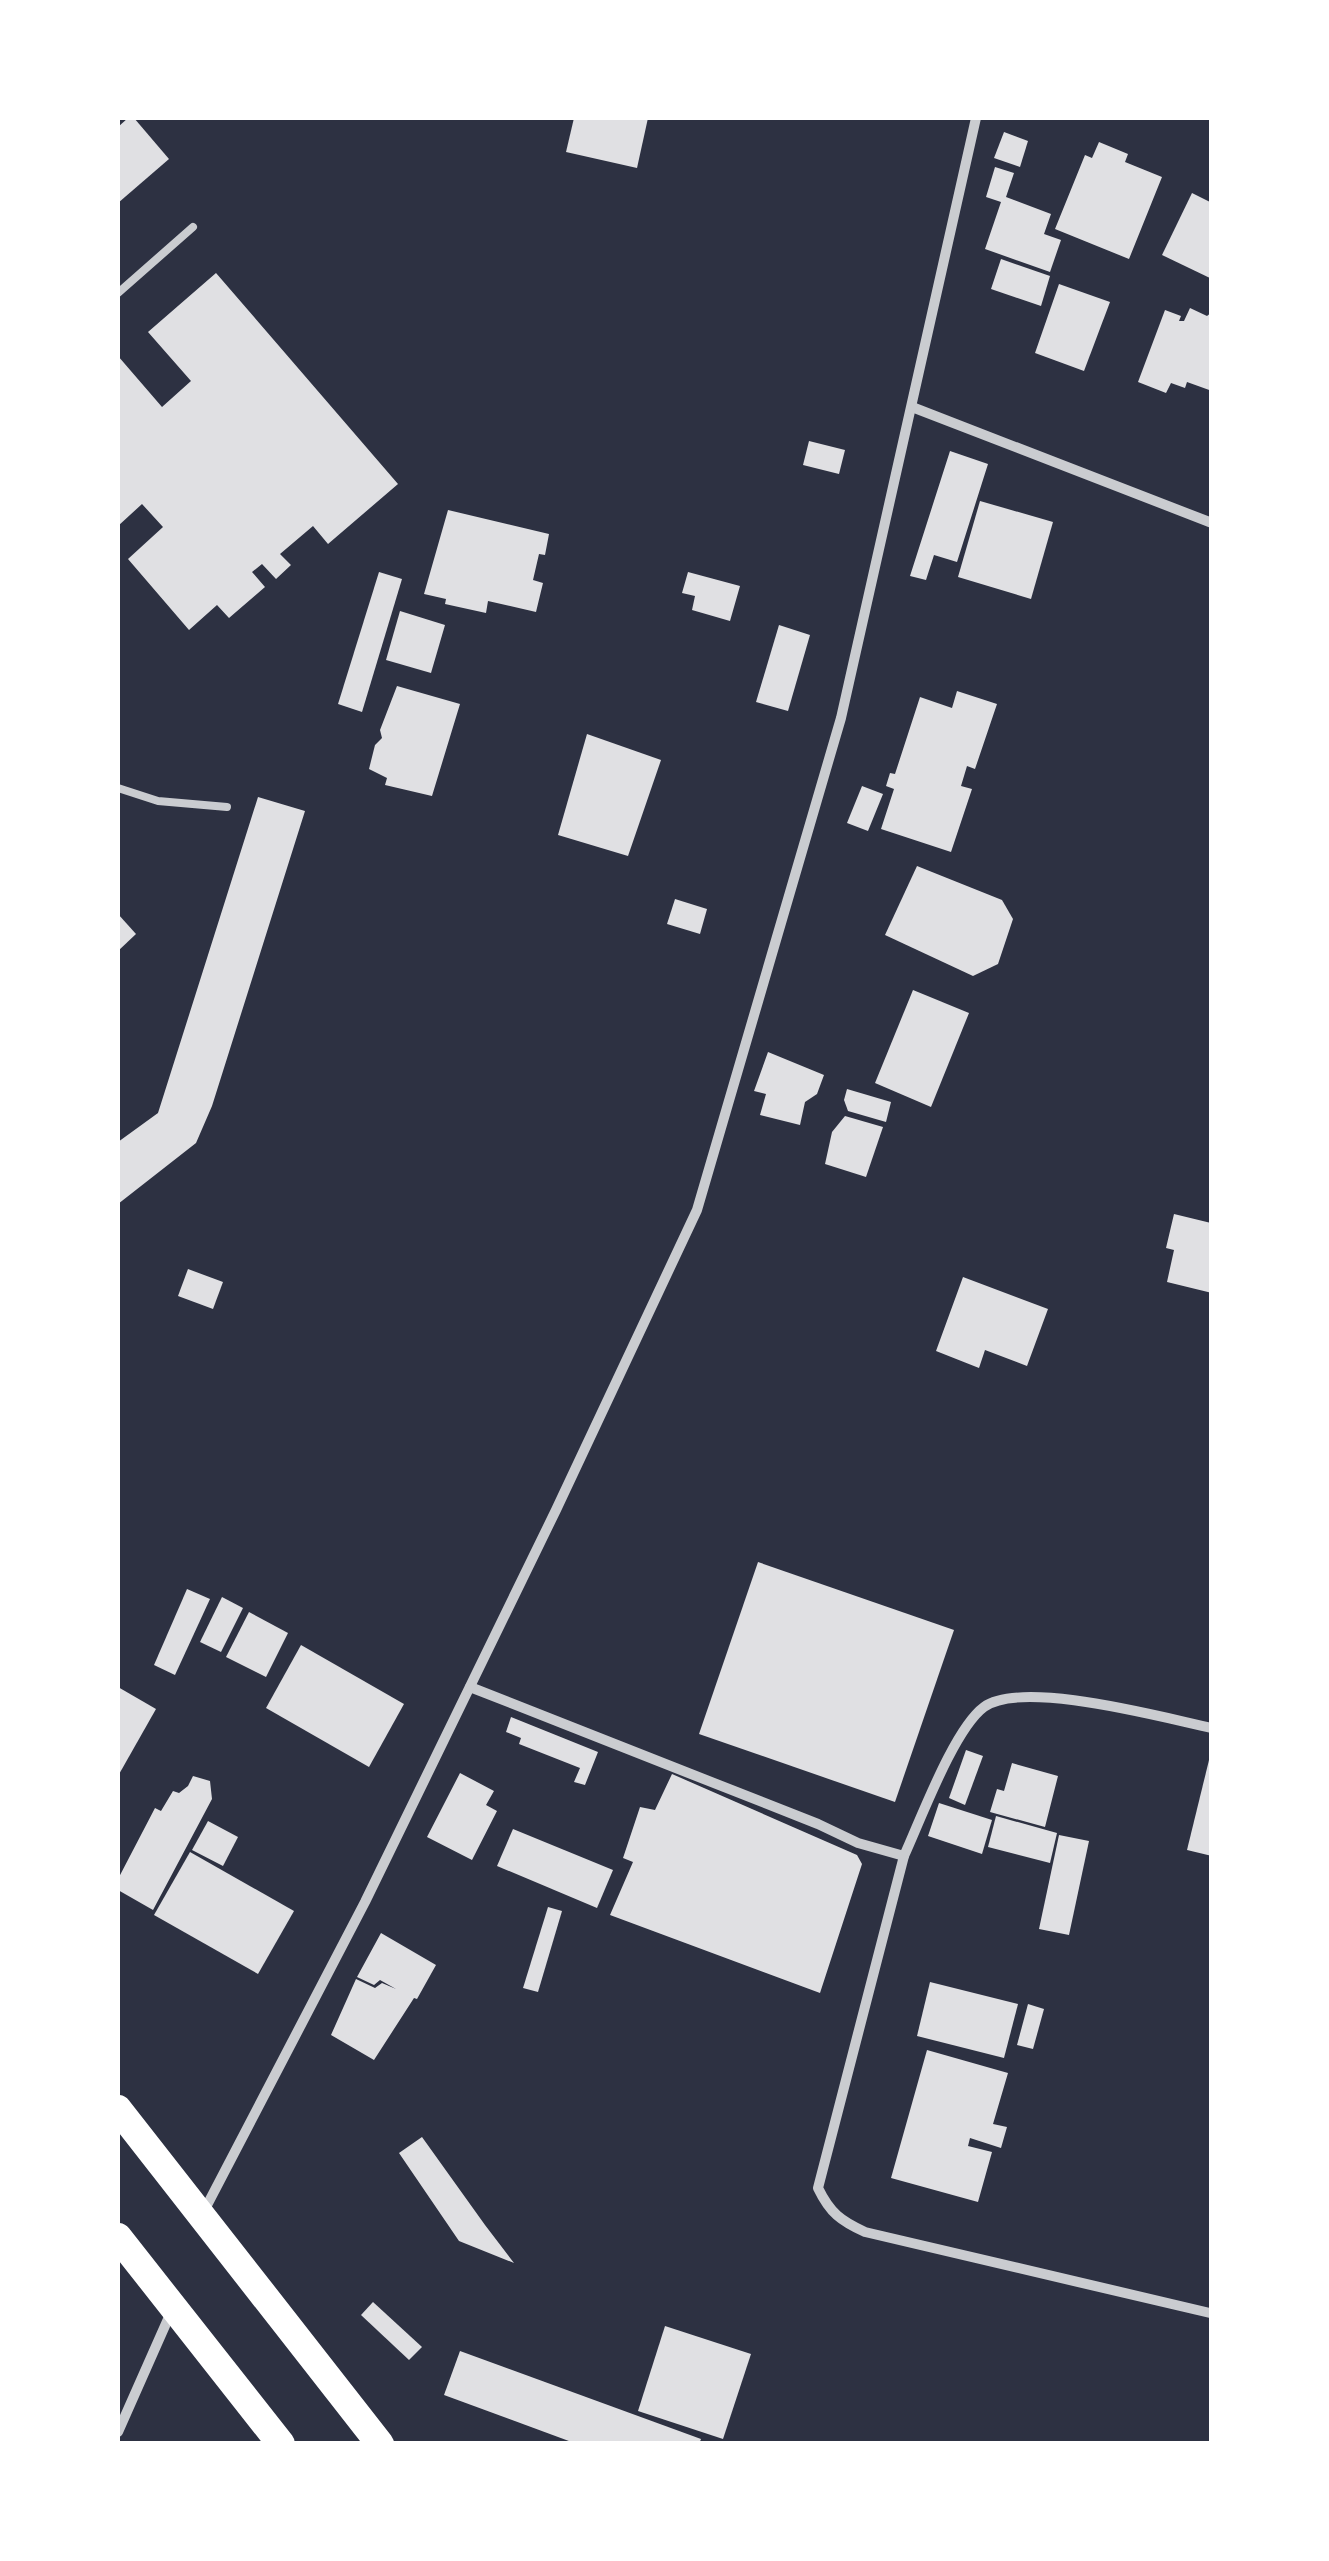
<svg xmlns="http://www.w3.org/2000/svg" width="1329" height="2561" font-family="'Roboto Condensed',sans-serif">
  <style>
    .building { fill: #e0e0e3 }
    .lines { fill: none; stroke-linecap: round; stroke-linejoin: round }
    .service { stroke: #caccd0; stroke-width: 8 }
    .minor { stroke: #caccd0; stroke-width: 10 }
    .trunk { stroke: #fff; stroke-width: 28 }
  </style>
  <rect width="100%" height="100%" fill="#2d3142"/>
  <g class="building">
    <polygon points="128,118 134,118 169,159 118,203 118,127"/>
    <polygon points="574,118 648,118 637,168 566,152"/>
    <polygon points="1004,132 1028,141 1020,167 994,158"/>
    <polygon points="1099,142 1128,154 1125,162 1162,177 1129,259 1055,229 1085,155 1092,158"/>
    <polygon points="995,167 1014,173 1006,197 1051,214 1044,234 1061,240 1050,272 985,249 1001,202 986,197"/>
    <polygon points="1192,193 1212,203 1212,279 1162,255"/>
    <polygon points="1001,259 1050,276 1041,306 991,289"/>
    <polygon points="216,273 398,484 328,544 313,526 280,554 291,565 276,579 262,564 252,572 265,587 229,618 217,605 189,630 128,559 163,527 142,504 118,526 118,356 162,407 191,381 148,332"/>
    <polygon points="1059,284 1110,302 1084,371 1035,353"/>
    <polygon points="1190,308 1207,316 1212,312 1212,391 1187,382 1185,388 1171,383 1166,393 1138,382 1165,310 1181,316 1179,321 1184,321"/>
    <polygon points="809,441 845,450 839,474 803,465"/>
    <polygon points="950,451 988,464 957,562 934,555 926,580 910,576"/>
    <polygon points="980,501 1053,522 1031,599 958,577"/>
    <polygon points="448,510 549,534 545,555 539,554 533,580 543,583 536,612 488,601 486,613 445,604 446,599 424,594"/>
    <polygon points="379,572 402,579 362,712 338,704"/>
    <polygon points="688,572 740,586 730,621 692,610 695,596 682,593"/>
    <polygon points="400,611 445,625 431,673 386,660"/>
    <polygon points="779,625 810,635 788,711 756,702"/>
    <polygon points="397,686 460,704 432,796 385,785 387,778 369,769 375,745 382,738 380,730"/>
    <polygon points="957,691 997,704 975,769 967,766 961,786 972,789 951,852 881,829 894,789 886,786 890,773 895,774 920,697 952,708"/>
    <polygon points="587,734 661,760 628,856 558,835"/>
    <polygon points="862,786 883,794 868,831 847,823"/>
    <polygon points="258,797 305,811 212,1106 196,1143 118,1204 118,1142 158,1113"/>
    <polygon points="917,866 1002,900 1013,919 998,964 973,976 885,935"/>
    <polygon points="675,899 707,909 700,934 667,924"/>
    <polygon points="118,914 136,934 118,951"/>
    <polygon points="913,990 969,1013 931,1107 875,1083"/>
    <polygon points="768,1052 824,1075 817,1094 805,1102 800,1125 760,1115 766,1094 754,1091"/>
    <polygon points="847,1089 891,1102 886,1122 848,1111 844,1100"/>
    <polygon points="845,1116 883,1127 866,1177 825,1164 832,1132"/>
    <polygon points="1174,1214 1211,1223 1212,1293 1167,1282 1174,1250 1166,1248"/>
    <polygon points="188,1269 223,1282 213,1309 178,1296"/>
    <polygon points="963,1277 1048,1309 1027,1366 985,1350 979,1368 936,1351"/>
    <polygon points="758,1562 954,1630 895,1802 699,1734"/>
    <polygon points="187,1589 210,1599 175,1675 154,1665"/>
    <polygon points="222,1597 243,1608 221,1652 200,1642"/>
    <polygon points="249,1612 288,1633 266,1677 226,1657"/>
    <polygon points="301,1645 404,1704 369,1767 266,1708"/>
    <polygon points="118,1687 156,1709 118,1776"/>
    <polygon points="511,1717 598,1752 585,1785 574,1782 580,1768 519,1744 521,1738 506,1732"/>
    <polygon points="966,1750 983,1756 965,1805 949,1798"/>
    <polygon points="1210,1756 1212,1756 1212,1856 1187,1850"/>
    <polygon points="1012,1763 1058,1776 1045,1827 990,1812 997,1789 1004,1791"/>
    <polygon points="460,1773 494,1791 486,1805 497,1811 472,1860 427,1837"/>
    <polygon points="672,1774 857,1855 862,1864 820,1993 610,1915 633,1862 623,1858 640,1807 655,1810"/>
    <polygon points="193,1776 210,1781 212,1799 153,1910 118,1890 118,1879 155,1808 161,1811 173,1791 179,1793 188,1786"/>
    <polygon points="939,1803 992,1820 982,1854 928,1836"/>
    <polygon points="996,1816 1057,1833 1050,1863 988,1847"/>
    <polygon points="208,1821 238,1837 223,1866 192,1850"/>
    <polygon points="513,1829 613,1870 597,1908 497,1866"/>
    <polygon points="1059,1835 1089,1841 1069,1935 1039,1929"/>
    <polygon points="190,1852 294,1911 258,1974 154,1915"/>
    <polygon points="548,1907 562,1911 538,1992 523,1988"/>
    <polygon points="381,1933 436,1965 417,1999 414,1998 374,2060 331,2035 356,1979 375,1988 382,1983 396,1989 380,1980 374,1985 357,1977"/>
    <polygon points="930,1982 1018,2004 1004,2058 917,2036"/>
    <polygon points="1028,2004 1044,2009 1033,2049 1017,2045"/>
    <polygon points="927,2050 1008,2073 993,2124 1007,2127 1001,2148 970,2138 968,2146 992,2152 978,2202 891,2178"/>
    <polygon points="422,2137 485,2225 514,2263 459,2241 399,2153"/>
    <polygon points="373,2302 422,2347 409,2360 361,2315"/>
    <polygon points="665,2326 751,2354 723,2439 638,2411"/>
    <polygon points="460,2351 701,2439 699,2444 577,2444 444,2395"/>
  </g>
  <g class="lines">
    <g class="service">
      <polyline points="118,293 193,227"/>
      <polyline points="118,788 158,801 227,807"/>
    </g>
    <g class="minor">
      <polyline points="912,407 1212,523"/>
      <path d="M 470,1687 L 818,1824 L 858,1843 L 904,1856 C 921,1819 954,1729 984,1707 C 1022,1679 1164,1718 1212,1728"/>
      <path d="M 904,1856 L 818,2188 C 830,2213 841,2221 865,2232 L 1210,2313"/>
      <polyline points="204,2211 365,1902 556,1510 697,1210 841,718 976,118"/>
      <polyline points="118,2432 172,2310"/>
    </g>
    <g class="trunk">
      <polyline points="118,2109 380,2444"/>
      <polyline points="118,2237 281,2444"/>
    </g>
  </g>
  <rect width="1329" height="2561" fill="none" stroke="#ffffff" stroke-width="240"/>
</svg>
